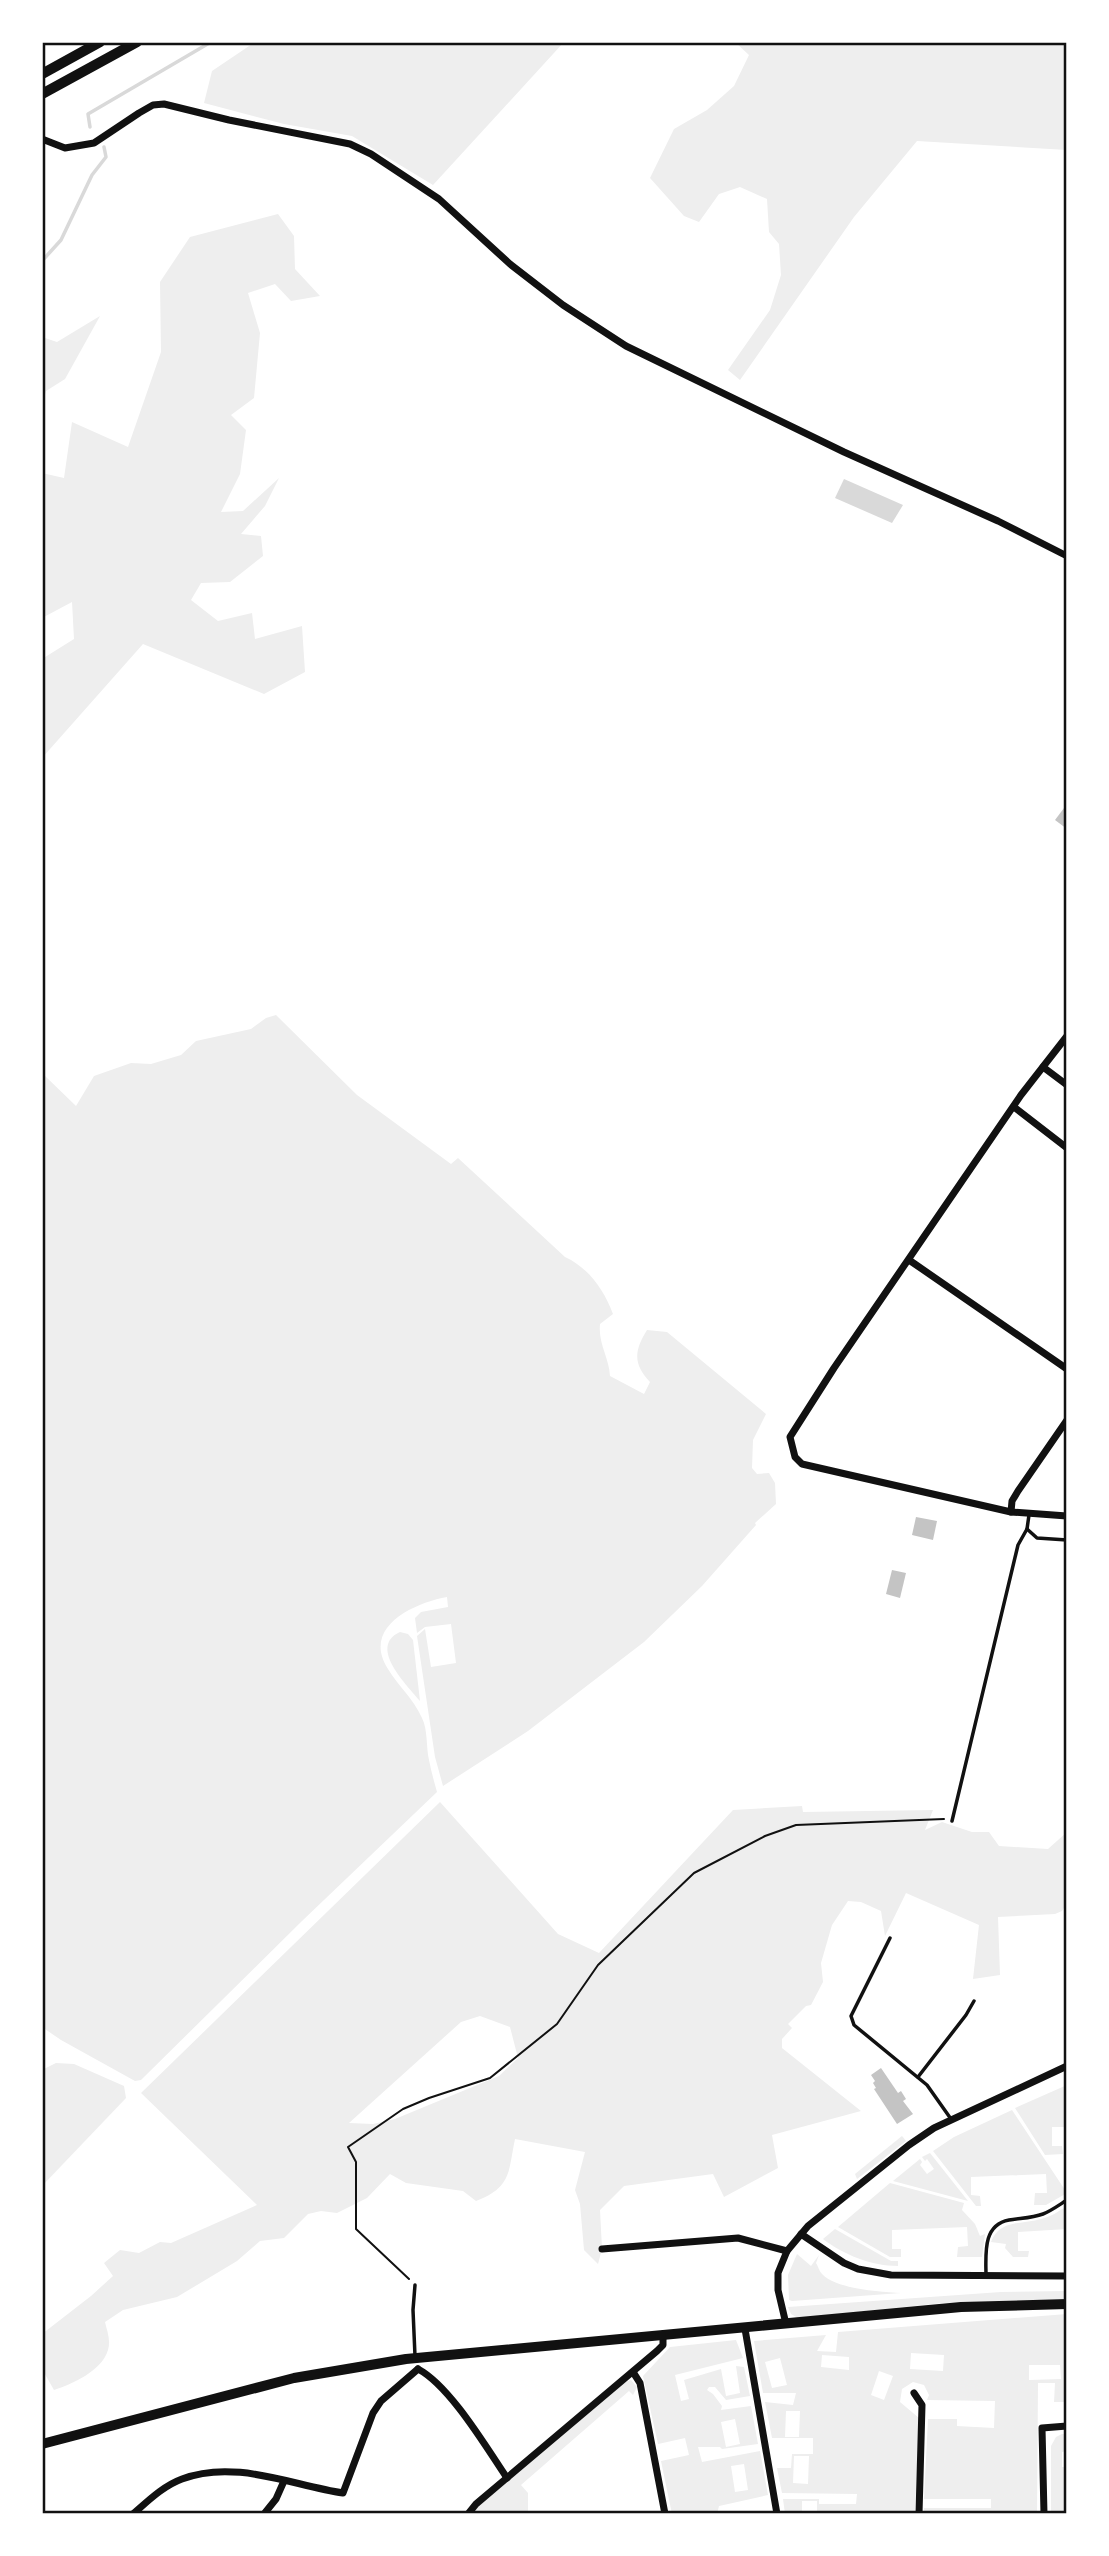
<svg xmlns="http://www.w3.org/2000/svg" width="1109" height="2556" font-family="Inter,sans-serif">
  <style>
    .green { fill: #eee; fill-rule: evenodd }
    .water { fill: #d9d9d9 }
    .lines { fill: none; stroke-linecap: round; stroke-linejoin: round }
    .stream { stroke: #d9d9d9; stroke-width: 3.5 }
    .building { fill: #c4c4c4 }
    .path { stroke: #111; stroke-width: 2 }
    .service { stroke: #111; stroke-width: 3.5 }
    .minor { stroke: #111; stroke-width: 7 }
    .tertiary { stroke: #111; stroke-width: 10 }
    .secondary { stroke: #111; stroke-width: 10 }
    .neatline { fill: none; stroke: #111; stroke-width: 2.5 }
  </style>
  <rect width="100%" height="100%" fill="#fff"/>
  <g class="green">
    <polygon points="255,42 564,42 433,185 352,136 284,124 204,103 212,71"/>
    <polygon points="735,42 1067,42 1067,150 917,141 854,217 740,380 728,370 770,310 781,275 779,244 769,232 767,199 740,187 719,194 699,222 684,216 650,178 674,129 707,110 734,86 749,55"/>
    <polygon points="278,214 294,236 295,269 320,296 291,301 275,284 248,293 260,333 254,398 231,415 246,430 240,474 221,512 243,511 279,478 265,506 241,534 261,536 263,556 230,582 201,583 191,600 218,621 252,613 255,639 302,626 305,672 264,694 143,644 42,758 42,659 74,639 72,602 42,618 42,473 64,478 72,422 128,447 161,352 160,282 190,237"/>
    <polygon points="100,316 65,379 46,391 42,405 42,337 57,342"/>
    <path d="M 276,1015 L 357,1095 L 451,1164 L 458,1158 L 565,1257 C 589,1268 604,1290 613,1314 L 600,1324 C 598,1344 609,1357 610,1376 L 644,1394 L 650,1382 C 633,1364 634,1351 647,1330 L 667,1332 L 766,1414 L 753,1440 L 752,1468 L 757,1474 L 769,1473 L 775,1483 L 776,1504 L 755,1523 L 756,1525 L 702,1586 L 644,1642 L 528,1731 L 443,1786 L 435,1757 L 417,1636 L 425,1629 L 431,1667 L 456,1663 L 451,1624 L 425,1627 L 417,1633 L 415,1618 L 421,1612 L 448,1607 L 447,1597 C 414,1603 361,1627 388,1669 C 399,1687 413,1698 422,1718 C 428,1730 426,1747 429,1760 C 431,1771 434,1781 437,1792 L 302,1921 L 141,2080 L 135,2081 L 61,2040 L 42,2027 L 42,1073 L 76,1106 L 94,1076 L 131,1063 L 151,1064 L 181,1055 L 196,1041 L 251,1029 L 266,1018 Z"/>
    <path d="M 400,1632 L 408,1634 L 413,1640 L 420,1701 C 408,1686 367,1647 400,1632 Z"/>
    <path d="M 440,1802 L 558,1934 L 599,1953 L 733,1810 L 802,1806 L 803,1812 L 933,1810 L 925,1830 L 942,1822 L 972,1832 L 989,1832 L 999,1846 L 1048,1849 L 1067,1832 L 1067,1903 L 1062,1911 L 1055,1914 L 998,1917 L 1000,1975 L 973,1979 L 979,1925 L 906,1893 L 885,1936 L 881,1911 L 861,1902 L 848,1901 L 832,1925 L 821,1963 L 823,1982 L 811,2005 L 806,2006 L 788,2024 L 792,2028 L 782,2039 L 782,2048 L 861,2111 L 772,2135 L 778,2168 L 724,2197 L 713,2174 L 624,2186 L 600,2210 L 602,2249 L 598,2264 L 584,2250 L 580,2204 L 575,2190 L 585,2152 L 515,2139 C 508,2172 512,2187 476,2201 L 463,2191 L 406,2183 L 390,2174 L 367,2198 L 337,2213 L 321,2211 L 308,2214 L 284,2238 L 260,2241 L 237,2261 L 177,2297 L 123,2310 L 105,2322 C 107,2331 111,2340 108,2350 C 102,2371 72,2384 54,2390 L 42,2369 L 42,2334 L 91,2296 L 113,2276 L 104,2263 L 120,2250 L 139,2253 L 160,2242 L 171,2243 L 257,2205 L 141,2093 ZM 480,2016 L 510,2027 L 518,2058 L 499,2076 L 395,2119 L 373,2124 L 349,2123 L 461,2022 Z"/>
    <polygon points="56,2063 74,2064 124,2086 126,2098 42,2186 42,2070"/>
    <polygon points="1067,2085 1067,2127 1052,2127 1052,2146 1062,2146 1063,2154 1045,2155 1015,2108"/>
    <polygon points="1012,2110 1067,2193 1046,2205 1034,2205 1035,2193 1047,2193 1046,2174 971,2177 971,2195 980,2196 981,2206 976,2206 933,2151 954,2137"/>
    <polygon points="902,2136 906,2141 857,2179 855,2174"/>
    <polygon points="930,2153 968,2201 893,2181 920,2159 922,2162 920,2165 927,2174 934,2169 927,2159 925,2161 922,2157"/>
    <polygon points="890,2183 964,2203 962,2210 975,2224 980,2236 985,2234 982,2257 957,2257 958,2247 968,2246 967,2227 892,2230 892,2249 901,2249 901,2257 890,2257 838,2227"/>
    <path d="M 1067,2206 L 1067,2229 L 1018,2232 L 1018,2251 L 1029,2251 L 1028,2257 L 1013,2257 L 1005,2248 L 1006,2244 L 991,2242 C 1000,2219 1021,2225 1041,2219 C 1051,2217 1059,2211 1067,2206 Z"/>
    <path d="M 835,2229 L 891,2261 L 898,2261 L 898,2266 C 872,2266 844,2255 823,2239 Z"/>
    <path d="M 797,2254 L 811,2266 L 819,2255 L 816,2263 C 818,2266 819,2271 822,2274 C 836,2289 880,2292 901,2293 L 792,2301 L 789,2300 L 788,2275 Z"/>
    <polygon points="1067,2291 1067,2299 943,2303 798,2318 791,2314 788,2307 1001,2292"/>
    <path d="M 1067,2314 L 1067,2402 L 1054,2402 L 1055,2383 L 1038,2383 L 1037,2514 L 924,2514 L 924,2508 L 991,2508 L 991,2499 L 924,2499 L 928,2419 L 957,2419 L 957,2426 L 994,2428 L 995,2401 L 927,2400 L 929,2395 L 924,2385 L 913,2382 L 902,2389 L 900,2402 L 919,2418 L 915,2514 L 817,2514 L 817,2501 L 802,2501 L 802,2514 L 785,2514 L 783,2499 L 819,2499 L 819,2504 L 856,2504 L 857,2494 L 782,2493 L 777,2468 L 791,2468 L 792,2454 L 813,2454 L 813,2438 L 772,2438 L 765,2402 L 793,2405 L 796,2393 L 763,2393 L 754,2341 L 826,2335 L 817,2351 L 836,2352 L 838,2332 ZM 911,2353 L 944,2355 L 943,2371 L 910,2369 ZM 822,2355 L 849,2357 L 849,2370 L 821,2367 ZM 780,2358 L 787,2385 L 772,2388 L 765,2362 ZM 1029,2365 L 1060,2365 L 1061,2379 L 1029,2380 ZM 879,2371 L 893,2376 L 884,2400 L 871,2395 ZM 786,2411 L 800,2411 L 799,2437 L 785,2437 ZM 794,2456 L 809,2456 L 808,2484 L 793,2483 Z"/>
    <path d="M 736,2340 L 743,2358 L 675,2375 L 681,2401 L 689,2399 L 684,2380 L 721,2369 L 726,2396 L 740,2393 L 736,2366 L 744,2367 L 750,2396 L 726,2400 L 715,2387 L 709,2387 L 707,2390 L 713,2394 L 722,2406 L 721,2410 L 751,2406 L 758,2444 L 722,2449 L 720,2447 L 698,2447 L 702,2462 L 760,2451 L 768,2495 L 719,2506 L 717,2514 L 672,2514 L 661,2461 L 689,2455 L 685,2438 L 658,2444 L 643,2376 L 670,2347 ZM 735,2419 L 740,2444 L 726,2447 L 721,2422 ZM 744,2464 L 748,2490 L 735,2492 L 731,2466 Z"/>
    <polygon points="631,2380 637,2387 633,2395 629,2391 521,2485 528,2493 528,2511 552,2512 553,2514 470,2514 478,2505 625,2382"/>
    <polygon points="1062,2434 1067,2434 1067,2451 1062,2452 1062,2467 1067,2467 1067,2484 1064,2485 1067,2514 1051,2514 1051,2446 1056,2437"/>
  </g>
  <polygon class="water" points="844,479 903,505 892,523 835,498"/>
  <g class="lines">
    <g class="stream">
      <polyline points="90,127 88,114 211,42"/>
      <polyline points="42,261 61,240 92,175 106,157 104,147"/>
    </g>
  </g>
  <g class="building">
    <polygon points="1067,804 1067,829 1055,820"/>
    <polygon points="916,1517 937,1521 933,1540 912,1535"/>
    <polygon points="892,1570 906,1573 900,1598 886,1594"/>
    <polygon points="881,2068 898,2093 901,2091 906,2099 903,2101 913,2114 897,2124 874,2089 876,2088 873,2083 875,2081 871,2075"/>
  </g>
  <g class="lines">
    <polyline class="path" points="409,2279 356,2229 356,2162 348,2147 403,2109 429,2098 490,2078 557,2024 598,1965 694,1873 765,1836 796,1825 944,1819"/>
    <g class="service">
      <polyline points="1027,1529 1037,1538 1067,1540"/>
      <polyline points="952,1821 1018,1545 1027,1529 1029,1515"/>
      <polyline points="890,1938 851,2016 854,2025 927,2085 951,2119"/>
      <polyline points="918,2077 966,2015 974,2001"/>
      <path d="M 986,2276 C 986,2255 982,2225 1009,2220 C 1021,2218 1032,2218 1043,2214 C 1051,2211 1059,2205 1067,2200"/>
      <polyline points="415,2356 413,2310 415,2285"/>
    </g>
    <g class="minor">
      <polyline points="42,139 65,148 94,143 139,113 153,105 164,104 229,120 350,144 371,154 439,199 510,264 563,305 626,346 844,452 998,521 1067,556"/>
      <polyline points="1067,1036 1021,1095 834,1368 790,1437 795,1457 802,1464 1011,1512 1067,1516"/>
      <polyline points="1043,1067 1067,1085"/>
      <polyline points="1014,1107 1067,1148"/>
      <polyline points="909,1260 1067,1369"/>
      <polyline points="1011,1512 1012,1501 1018,1491 1067,1420"/>
      <polyline points="801,2234 844,2263 858,2269 891,2275 1067,2276"/>
      <polyline points="602,2249 738,2238 787,2251"/>
      <polyline points="786,2324 778,2290 778,2273 787,2251 808,2226 909,2145 934,2128 1067,2066"/>
      <polyline points="745,2329 777,2514"/>
      <path d="M 418,2369 C 450,2386 486,2447 507,2478"/>
      <polyline points="633,2372 640,2383 665,2514"/>
      <polyline points="914,2393 922,2405 919,2514"/>
      <path d="M 133,2514 C 148,2501 163,2486 182,2479 C 234,2459 291,2485 343,2493 L 373,2413 L 381,2401 L 418,2369"/>
      <polyline points="264,2514 276,2499 284,2481"/>
      <polyline points="468,2514 476,2504 657,2351 663,2345 663,2334"/>
      <polyline points="1044,2514 1042,2428 1067,2426"/>
    </g>
    <polyline class="tertiary" points="42,2444 294,2378 406,2359 961,2307 1067,2304"/>
    <g class="secondary">
      <polyline points="42,74 100,42"/>
      <polyline points="42,94 137,42"/>
    </g>
  </g>
  <rect width="1109" height="2556" fill="none" stroke="#ffffff" stroke-width="88"/>
  <rect x="44" y="44" width="1021" height="2468" class="neatline"/>
</svg>
